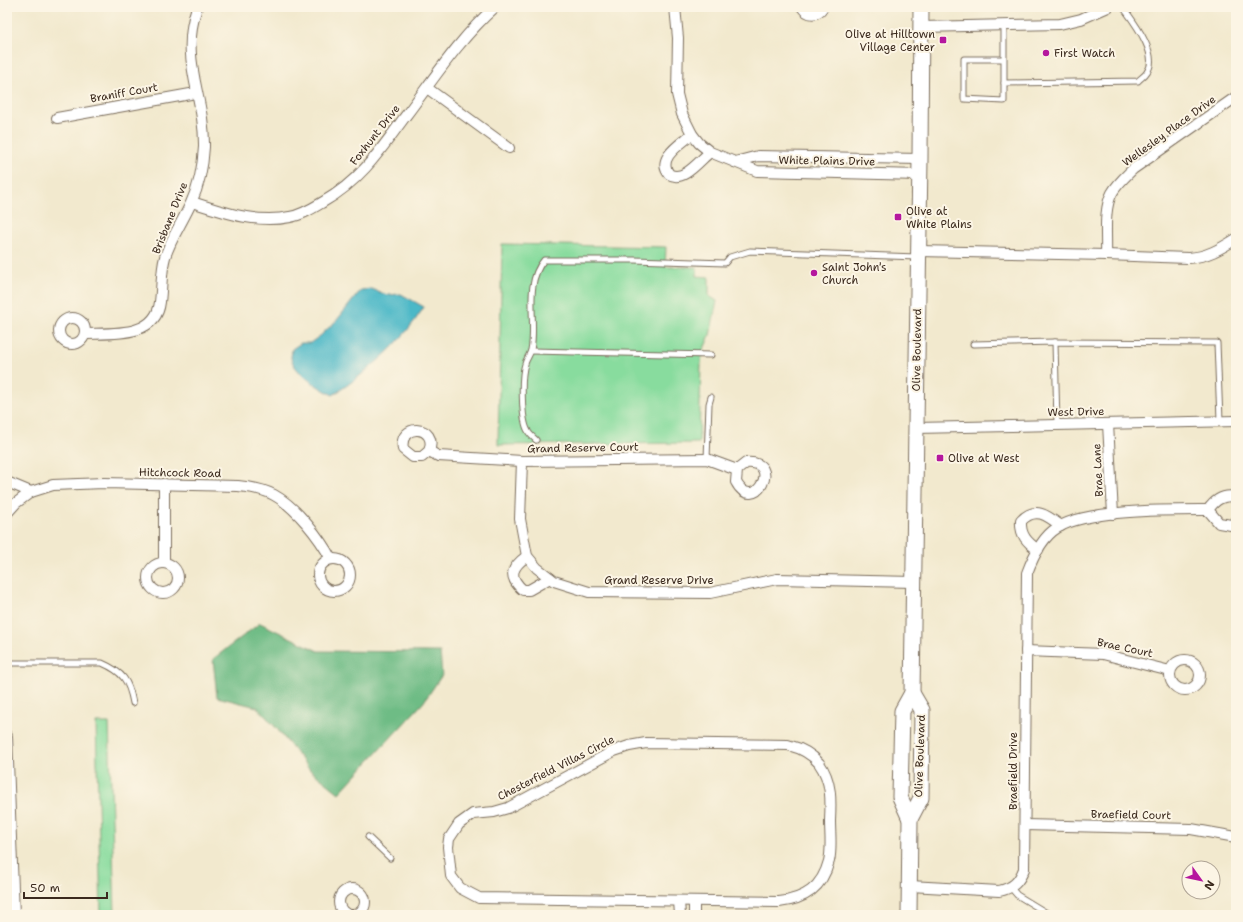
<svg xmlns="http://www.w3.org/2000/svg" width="1243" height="922" font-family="'Shantell Sans',sans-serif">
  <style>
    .green { fill: #88dc9e; stroke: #62835e }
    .forest { fill: #6ebc85; stroke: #547352 }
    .water { fill: #4cb8c7; stroke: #447172 }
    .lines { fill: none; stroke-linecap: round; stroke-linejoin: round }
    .lane-casing { stroke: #7b6d5c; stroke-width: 7 }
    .street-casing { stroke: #7b6d5c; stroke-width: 12 }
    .primary-casing { stroke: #7b6d5c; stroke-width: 17 }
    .lane { stroke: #fff; stroke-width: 5 }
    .street { stroke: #fff; stroke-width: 10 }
    .primary { stroke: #fff; stroke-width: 15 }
    .poi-dot { fill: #b5179e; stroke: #fcf5e5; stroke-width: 1.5 }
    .labels { text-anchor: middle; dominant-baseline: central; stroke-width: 4; stroke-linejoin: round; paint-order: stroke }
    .poi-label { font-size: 11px; fill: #3b2a1e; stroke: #fcf5e5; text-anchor: start }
    .street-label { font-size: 11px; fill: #3b2a1e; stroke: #fcf5e5 }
  </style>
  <rect width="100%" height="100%" fill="#fcf5e5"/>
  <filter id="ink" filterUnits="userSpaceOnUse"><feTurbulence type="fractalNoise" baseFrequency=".025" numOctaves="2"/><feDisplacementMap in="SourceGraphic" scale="8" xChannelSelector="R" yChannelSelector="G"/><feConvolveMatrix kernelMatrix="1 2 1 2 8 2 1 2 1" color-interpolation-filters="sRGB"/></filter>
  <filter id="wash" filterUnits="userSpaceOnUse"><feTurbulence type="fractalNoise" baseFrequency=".012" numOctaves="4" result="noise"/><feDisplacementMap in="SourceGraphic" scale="16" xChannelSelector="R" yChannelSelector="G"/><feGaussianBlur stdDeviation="0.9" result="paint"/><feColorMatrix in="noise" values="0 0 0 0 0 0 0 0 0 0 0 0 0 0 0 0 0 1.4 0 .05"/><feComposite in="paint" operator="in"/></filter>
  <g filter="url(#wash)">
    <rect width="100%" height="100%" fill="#f2e9ce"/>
    <g class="green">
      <polygon points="502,244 666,247 665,267 697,267 697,276 709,277 709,296 717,301 710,335 703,351 701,362 699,443 498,445"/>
      <polygon points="96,723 109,723 115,915 101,915"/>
    </g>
    <polygon class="forest" points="260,623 318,651 440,652 442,675 423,703 339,793 310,770 278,730 257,707 217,697 213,659"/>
    <path class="water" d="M 372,289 L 387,295 L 401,294 L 424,307 C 401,344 369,371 333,395 C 321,389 294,373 291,358 C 291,356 292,351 292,349 L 301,343 L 310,343 L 320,336 L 337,320 L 361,290 Z"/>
  </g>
  <g filter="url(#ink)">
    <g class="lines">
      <defs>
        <g id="lane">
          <polyline points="1004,25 1004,101 964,99 964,59 1004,59"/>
          <path d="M 1004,83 L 1138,81 C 1140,78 1145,76 1147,72 C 1160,55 1133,21 1123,7"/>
          <polyline points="1055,342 1057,425"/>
          <polyline points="973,344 1055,342 1217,343 1220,420"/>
          <polyline points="531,351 711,355"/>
          <path d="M 536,440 C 533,437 529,434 528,431 C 521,420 521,376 525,364 C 526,359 530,355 531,350 C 537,321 523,285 544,260 L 634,260 L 725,263 L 730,257 L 750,251 L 917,257"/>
          <polyline points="707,459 709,404 711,397"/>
          <path d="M 7,663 L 102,663 C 123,672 129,681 133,703"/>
          <polyline points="368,837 390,858"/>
          <polyline points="1011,888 1017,895 1050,915"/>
        </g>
        <g id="street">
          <polyline points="675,7 678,38 677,94 682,114 692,134 699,143 710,152 757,171 920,175"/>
          <path d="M 802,7 C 808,16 817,16 823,7"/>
          <polyline points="921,27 1060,24 1081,19 1108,7"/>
          <polyline points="427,88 509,148"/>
          <polyline points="57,118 196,93"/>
          <path d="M 692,134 C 681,144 656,158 669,174 C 683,183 699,161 710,152"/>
          <polyline points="735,162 758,156 920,159"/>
          <path d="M 192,202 C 223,212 256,224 290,217 C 302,215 313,208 323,202 C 360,181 380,151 404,118 C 433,80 459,39 495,7"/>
          <path d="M 919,251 L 1106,255 L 1188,258 C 1207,257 1220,249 1236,239"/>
          <path d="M 1106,255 C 1107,236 1103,210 1112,193 C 1117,184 1126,176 1133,169 L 1236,97"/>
          <circle cx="72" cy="331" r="13"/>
          <path d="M 85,334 C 111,333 156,338 160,302 C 162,287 161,271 165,257 C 171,238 183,221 191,203 C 199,186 203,165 204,147 C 205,95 179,61 197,7"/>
          <polyline points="1108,424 1113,514"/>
          <polyline points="916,428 1236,421"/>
          <path d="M 429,451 C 439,425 398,422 403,449 L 413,457 L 422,457 L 429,451 L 438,456 L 522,461 L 707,459 L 737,470 L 736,482 C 754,516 784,460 746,463 L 737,470"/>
          <polyline points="522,461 520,519 527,556 537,568 554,581 589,592 710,593 777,579 914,582"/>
          <polyline points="7,482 31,492"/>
          <path d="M 1208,510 C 1215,500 1223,494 1236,497"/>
          <path d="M 7,513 L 16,503 L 31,492 L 53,485 L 104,483 L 238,486 C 251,487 263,489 274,495 C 296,507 320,538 331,559"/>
          <path d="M 1038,550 C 1027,542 1020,535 1021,521 C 1035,506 1047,515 1061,526"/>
          <path d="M 527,556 C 512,567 507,576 523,590 L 529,590 L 550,578"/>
          <circle cx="334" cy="575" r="16"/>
          <circle cx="163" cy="578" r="15"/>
          <polyline points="164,563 164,484"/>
          <polyline points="1026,651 1103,654 1170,671"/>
          <circle cx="1185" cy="675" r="15"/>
          <polyline points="7,736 14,915"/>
          <path d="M 646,743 L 788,745 C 800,748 811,753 819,763 C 832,781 831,801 830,821 C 830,834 832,849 829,861 C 822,888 805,899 779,902 L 479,898 L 460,888 L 451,876 L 448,847 L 449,839 L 459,824 L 473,814 L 494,812 L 508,808 L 614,751 L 629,746 Z"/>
          <polyline points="1025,825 1191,829 1236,837"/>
          <path d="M 910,886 L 999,891 C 1013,888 1019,882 1024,869 L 1027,573 C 1033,557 1042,537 1057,528 C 1085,509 1173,510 1208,510 L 1219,523 L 1231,525 L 1236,522"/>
          <circle cx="352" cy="902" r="13"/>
          <polyline points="679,901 680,915"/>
          <polyline points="694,915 694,901"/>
        </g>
        <g id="primary">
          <polyline points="910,819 900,797 902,711 912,693 920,159 921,7"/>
          <polyline points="909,915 910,819 921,798 922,710 912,693"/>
        </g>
      </defs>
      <use href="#lane" class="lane-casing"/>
      <use href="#street" class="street-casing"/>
      <use href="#primary" class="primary-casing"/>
      <use href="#lane" class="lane"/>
      <use href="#street" class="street"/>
      <use href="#primary" class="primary"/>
    </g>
  </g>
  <g class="poi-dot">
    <rect x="939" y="36" width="8" height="8" rx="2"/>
    <circle cx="1046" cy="53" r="4"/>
    <rect x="894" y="213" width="8" height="8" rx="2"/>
    <circle cx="814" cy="273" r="4"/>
    <rect x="936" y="454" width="8" height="8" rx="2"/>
  </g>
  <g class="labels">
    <g class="poi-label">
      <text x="935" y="34" text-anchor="end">Olive at Hilltown<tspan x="935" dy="13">Village Center</tspan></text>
      <text x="1054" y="53">First Watch</text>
      <text x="906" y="211">Olive at<tspan x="906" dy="13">White Plains</tspan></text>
      <text x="822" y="267">Saint John's<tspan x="822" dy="13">Church</tspan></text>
      <text x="948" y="458">Olive at West</text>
    </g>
    <g class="street-label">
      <text transform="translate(124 93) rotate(-10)">Braniff Court</text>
      <text transform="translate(1169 131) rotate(-36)">Wellesley Place Drive</text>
      <text transform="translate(375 135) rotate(-52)">Foxhunt Drive</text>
      <text transform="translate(827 161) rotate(1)">White Plains Drive</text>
      <text transform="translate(170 218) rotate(-68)">Brisbane Drive</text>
      <text transform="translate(917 350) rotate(-89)">Olive Boulevard</text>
      <text transform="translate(1076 412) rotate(-1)">West Drive</text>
      <text transform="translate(583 448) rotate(-1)">Grand Reserve Court</text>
      <text transform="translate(1098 470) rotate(-93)">Brae Lane</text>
      <text transform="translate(180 473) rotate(1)">Hitchcock Road</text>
      <text x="659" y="580">Grand Reserve Drive</text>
      <text transform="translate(1125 648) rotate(12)">Brae Court</text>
      <text transform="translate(920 756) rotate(-88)">Olive Boulevard</text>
      <text transform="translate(556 768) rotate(-27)">Chesterfield Villas Circle</text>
      <text transform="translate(1013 771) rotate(-90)">Braefield Drive</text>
      <text transform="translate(1131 815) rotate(1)">Braefield Court</text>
    </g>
  </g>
  <rect width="1243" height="922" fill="none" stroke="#fcf5e5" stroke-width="24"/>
  <g transform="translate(1201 880) rotate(123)"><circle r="19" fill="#fcf5e5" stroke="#afa495"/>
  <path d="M0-3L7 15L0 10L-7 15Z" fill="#b5179e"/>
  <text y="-6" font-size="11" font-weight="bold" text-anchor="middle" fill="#3b2a1e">N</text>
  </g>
  <path d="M24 892v6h83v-6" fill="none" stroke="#3b2a1e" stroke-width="2"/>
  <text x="30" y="892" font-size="12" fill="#3b2a1e" stroke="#fcf5e5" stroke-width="3" paint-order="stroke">50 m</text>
</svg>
